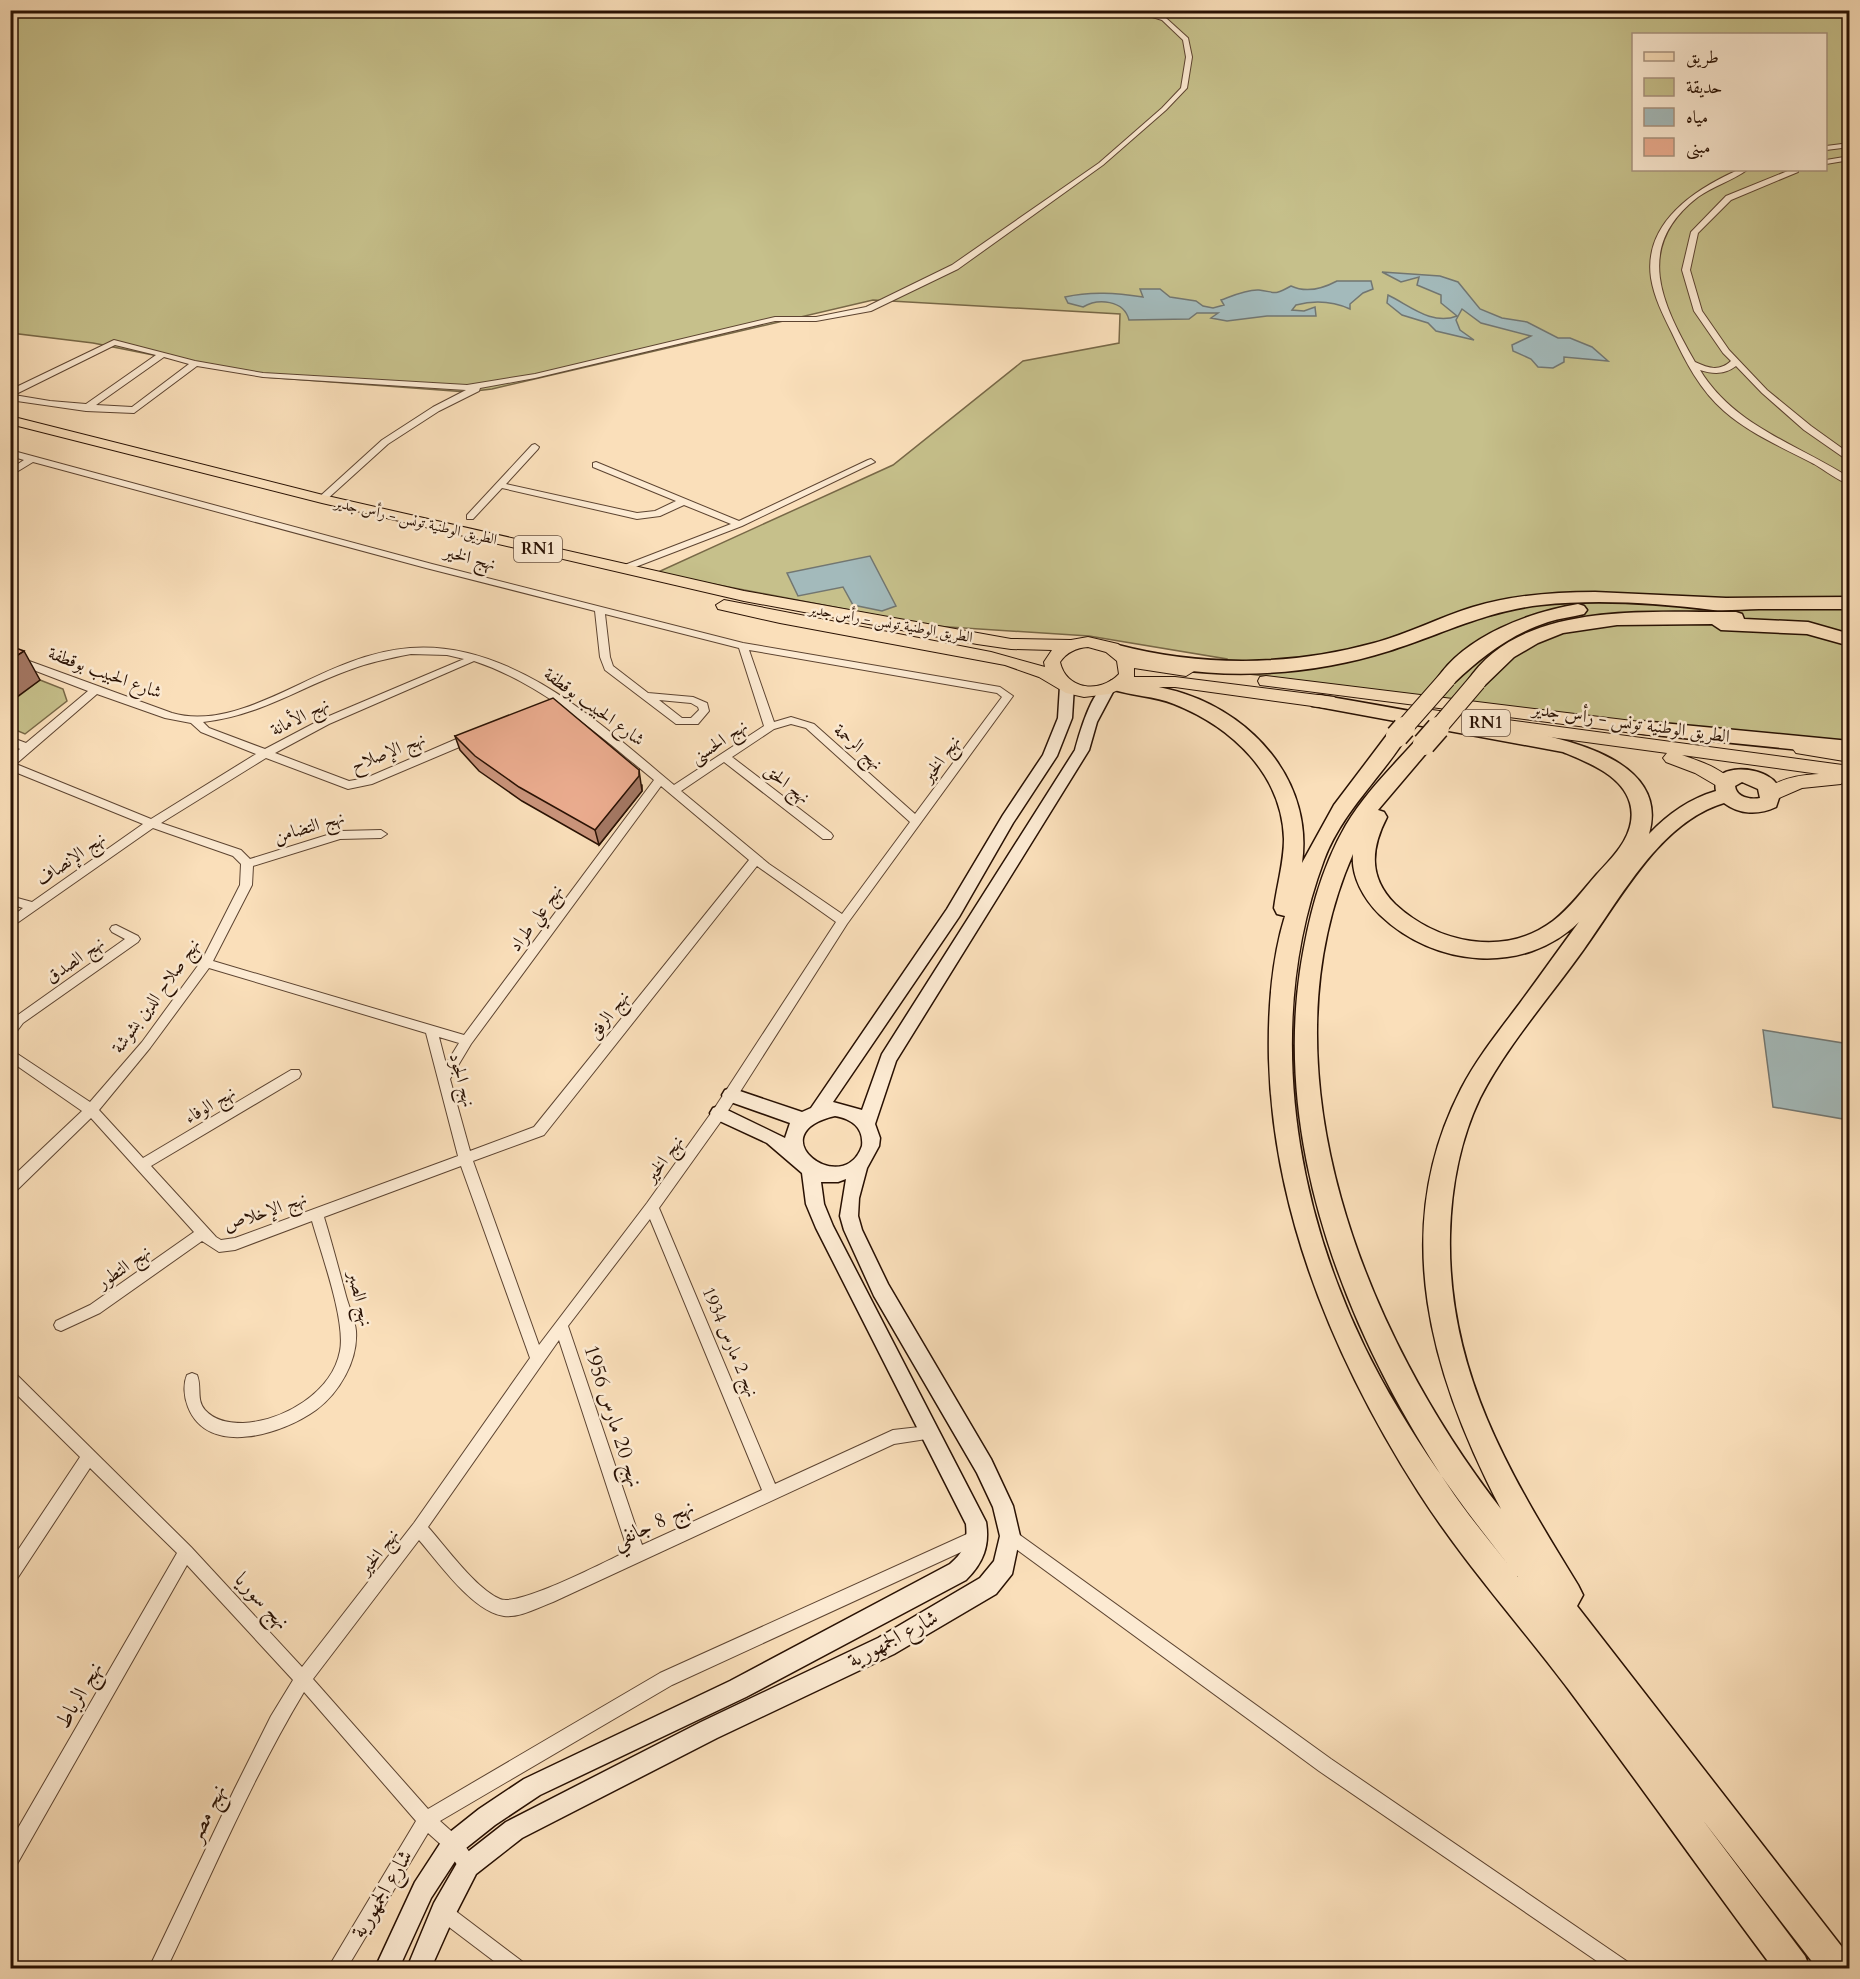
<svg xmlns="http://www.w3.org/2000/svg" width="1860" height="1979" font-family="Cardo,Amiri,serif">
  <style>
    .green { fill: #c6c08b; stroke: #786847; stroke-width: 1.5; fill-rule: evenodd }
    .water { fill: #a3babb; stroke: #727671; stroke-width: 1.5 }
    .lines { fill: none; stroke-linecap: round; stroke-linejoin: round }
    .street-casing { stroke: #5d4431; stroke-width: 2 }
    .secondary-casing { stroke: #291103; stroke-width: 3 }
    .primary-casing { stroke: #291103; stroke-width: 2 }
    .highway-casing { stroke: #291103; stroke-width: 3 }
    .street { fill: #fcead2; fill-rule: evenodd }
    .secondary { fill: #fcead2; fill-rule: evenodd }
    .primary { fill: #fadfba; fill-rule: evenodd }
    .highway { fill: #fadfba; fill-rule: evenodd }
    .highway-bridge-far1-casing { stroke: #291103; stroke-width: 19; stroke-linecap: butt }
    .highway-bridge-casing { stroke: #291103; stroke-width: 25; stroke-linecap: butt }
    .highway-bridge-far1 { stroke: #fadfba; stroke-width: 17 }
    .highway-bridge { stroke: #fadfba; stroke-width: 22 }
    .wall { fill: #ca947b; stroke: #291103; stroke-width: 1.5 }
    .shaded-wall { fill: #a47864; stroke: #291103; stroke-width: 1.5 }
    .building { fill: #ebac8f; stroke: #291103; stroke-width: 1.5 }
    .labels { text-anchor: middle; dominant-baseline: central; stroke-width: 5; stroke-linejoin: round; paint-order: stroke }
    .far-street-label { font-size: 15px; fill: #291103; stroke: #fcead2 }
    .shield { fill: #fcead2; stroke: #685241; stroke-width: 1.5 }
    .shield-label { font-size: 16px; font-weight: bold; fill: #291103 }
    .street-label { font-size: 18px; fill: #291103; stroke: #fcead2 }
    .near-street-label { font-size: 21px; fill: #291103; stroke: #fcead2 }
  </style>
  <rect width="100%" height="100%" fill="#fadfba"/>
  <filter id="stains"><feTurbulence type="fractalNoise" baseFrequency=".00333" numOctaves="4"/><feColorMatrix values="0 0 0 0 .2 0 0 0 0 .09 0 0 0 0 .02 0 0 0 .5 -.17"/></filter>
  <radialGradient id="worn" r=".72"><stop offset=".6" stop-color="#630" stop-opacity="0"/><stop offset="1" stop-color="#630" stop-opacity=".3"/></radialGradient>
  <g class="green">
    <path d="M 11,11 L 1849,11 L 1849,749 L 1546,713 L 1226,671 L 1227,659 L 1089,636 L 933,626 L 656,573 L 893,465 L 1023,361 L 1119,343 L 1120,314 L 873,300 L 492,389 L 467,392 L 264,377 L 93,343 L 11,333 ZM 1634,34 L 1826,34 L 1826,170 L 1634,170 Z"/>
    <polygon points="40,680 63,689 67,701 25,734 11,728 11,702"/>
  </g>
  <g class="water">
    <path d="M 1382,272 L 1440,276 L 1458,282 L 1480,309 L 1502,318 L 1527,322 L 1558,338 L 1570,338 L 1592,347 L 1608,361 L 1564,357 L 1564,362 L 1553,368 L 1538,367 L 1531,359 L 1513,351 L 1512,345 L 1531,336 L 1481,323 L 1462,309 L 1456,320 L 1460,330 L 1474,340 L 1436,331 L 1428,323 L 1402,315 L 1387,303 L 1388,295 C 1409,305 1432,326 1457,316 L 1441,303 L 1441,295 L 1417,285 L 1419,277 L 1401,282 Z"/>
    <path d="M 1337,281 L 1371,281 L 1373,289 L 1363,293 L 1350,304 L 1350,309 C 1332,301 1315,300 1296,305 L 1292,310 L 1304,311 L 1315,307 L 1316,316 L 1267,316 L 1227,321 L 1211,318 L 1218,313 L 1197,313 L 1189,319 L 1129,320 C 1124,300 1098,298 1083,307 L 1068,303 L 1065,297 C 1091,291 1116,293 1143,297 L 1140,289 L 1160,289 L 1170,297 L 1196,301 L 1203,306 L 1213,308 L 1224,305 L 1221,300 C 1232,296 1247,289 1259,290 C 1276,292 1273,296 1291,286 C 1306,293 1322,289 1337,281 Z"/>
    <polygon points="870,556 896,606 882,611 853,605 843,587 798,596 787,573"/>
    <polygon points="1763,1030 1849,1044 1849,1120 1773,1107"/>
  </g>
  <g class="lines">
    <defs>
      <g id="street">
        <path d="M 1130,10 L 1141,10 L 1166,18 L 1188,38 L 1192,57 L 1187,88 L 1166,110 L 1103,165 L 958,269 L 871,311 L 816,321 L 775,321 L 535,378 L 480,388 L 479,391 L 439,411 L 388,444 L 325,501 L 319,501 L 317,499 L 382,440 L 433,407 L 466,390 L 263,377 L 197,366 L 134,413 L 86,411 L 10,400 L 10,390 L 114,340 L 195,361 L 263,373 L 467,385 L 535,374 L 775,317 L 816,317 L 866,307 L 952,265 L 1099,163 L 1162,108 L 1181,88 L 1186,57 L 1183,40 L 1162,20 ZM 115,345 L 156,355 L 86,404 L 50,401 L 14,395 ZM 164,357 L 189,364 L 132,407 L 96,405 Z"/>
        <polygon points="1850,143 1850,147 1826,150 1826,146"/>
        <polygon points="1850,156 1850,160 1826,164 1826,160"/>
        <path d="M 1738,170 L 1747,170 C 1732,181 1713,186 1698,197 C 1633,247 1662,304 1695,362 C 1708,368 1719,372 1731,361 L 1723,353 L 1694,311 L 1682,270 L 1691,232 L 1726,196 L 1790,170 L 1798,170 L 1798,172 L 1731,200 L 1698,233 L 1690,270 L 1702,311 L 1729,350 L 1767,390 L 1811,426 L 1850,454 L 1850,462 L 1804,430 L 1762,393 L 1736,366 C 1724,375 1713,374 1700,370 C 1734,426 1797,444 1850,478 L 1850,485 C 1837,480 1826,471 1814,464 C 1784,448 1750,434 1724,411 C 1700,390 1685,361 1672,333 C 1663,315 1654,297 1651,278 C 1643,223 1695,189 1738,170 Z"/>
        <polygon points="535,444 539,447 538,449 506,484 637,513 655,511 676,501 593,467 593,463 596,462 739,521 868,460 871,459 875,462 742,526 625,571 620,568 622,566 731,524 684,505 660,516 637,519 502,488 473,519 467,519 467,515 532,445"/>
        <path d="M 10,450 L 432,564 L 743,643 L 1000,687 L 1013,696 L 847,924 L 724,1117 L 659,1208 L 775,1484 L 893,1430 L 928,1426 L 933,1428 L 935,1433 L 933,1438 L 894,1444 L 553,1602 C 539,1607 520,1618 504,1616 C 473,1612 439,1563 419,1540 L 313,1679 L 428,1809 L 660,1673 L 978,1529 L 983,1532 L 986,1537 L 983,1542 L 672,1685 L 440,1821 C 455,1834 469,1847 477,1866 L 474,1872 L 468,1875 L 462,1872 L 447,1850 L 428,1833 L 347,1968 L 328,1968 L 416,1821 L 304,1692 C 251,1780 211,1876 167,1968 L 149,1968 L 234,1790 L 271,1716 L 293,1680 L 187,1565 L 16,1866 L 10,1868 L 10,1842 L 177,1553 L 90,1468 L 15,1582 L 10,1585 L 10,1562 L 80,1457 L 10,1388 L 10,1372 L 15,1373 L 191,1547 L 302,1667 L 414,1523 L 530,1358 L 461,1166 L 324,1217 C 332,1243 339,1270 346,1296 C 349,1307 355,1320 356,1331 C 358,1361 339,1393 316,1410 C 283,1434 208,1458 188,1407 C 184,1397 183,1384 187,1375 L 192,1373 L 197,1375 C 202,1387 196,1400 205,1410 C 215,1421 229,1423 243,1423 C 283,1421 332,1393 340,1351 C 346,1321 321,1253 312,1221 L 235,1250 L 219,1252 L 202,1241 L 100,1313 L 61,1331 L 56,1329 L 54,1325 L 56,1321 L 90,1305 L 194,1232 L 91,1118 L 15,1192 L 10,1193 L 10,1179 L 82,1111 L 10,1061 L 10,1049 L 90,1102 L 142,1042 L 202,960 L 240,885 L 241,864 L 233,856 L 153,828 L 10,928 L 10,918 L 23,908 L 10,904 L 10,896 L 32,902 L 143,824 L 10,770 L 10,757 L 20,749 L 10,744 L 10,737 L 26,743 L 88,691 L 10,661 L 10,654 L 172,713 C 212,725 258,704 294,687 C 331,669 369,651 410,648 C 512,640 602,725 674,785 L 764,726 L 739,648 L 605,614 L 610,657 L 613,666 L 648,693 L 693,697 L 707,703 L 709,711 L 698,724 L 676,724 L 605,670 L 600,657 L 595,611 L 426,568 L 33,462 L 10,476 L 10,469 L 24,460 L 10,456 ZM 749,650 L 997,693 L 1002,697 L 915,814 L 814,724 L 791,717 L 774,722 ZM 411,654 L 447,655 L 464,659 L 322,719 L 265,749 L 209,728 L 203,722 C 262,715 298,688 352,669 C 371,662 390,658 411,654 ZM 474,661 C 543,684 599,735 654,780 L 464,1035 L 213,961 L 252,885 L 253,866 L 340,839 L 381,838 L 387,834 L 381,830 L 340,831 L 250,859 L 241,850 L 161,823 L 266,758 L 348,789 L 372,784 L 476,740 L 477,737 L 476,734 L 468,734 L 366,778 L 349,781 L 275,753 L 329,724 ZM 97,694 L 165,718 L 191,723 L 201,732 L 256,754 L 151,819 L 16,764 ZM 659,700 L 691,703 L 698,707 L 699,710 L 691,718 L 682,718 ZM 791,724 L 806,728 L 910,822 L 842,914 L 769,864 L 681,791 L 724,762 L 823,839 L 831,839 L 833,836 L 831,833 L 732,757 L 774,729 ZM 661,786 L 749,860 L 534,1127 L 470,1151 L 450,1079 L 471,1044 ZM 757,866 L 836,922 L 714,1109 L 647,1203 L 539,1345 L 473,1161 L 544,1135 ZM 209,968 L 426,1033 L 458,1156 L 235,1238 L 221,1240 L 216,1237 L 151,1166 L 299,1078 L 301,1074 L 299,1070 L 291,1070 L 143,1158 L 99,1110 L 150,1048 ZM 439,1037 L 459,1043 L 446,1064 ZM 650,1219 L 762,1490 L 642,1545 L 568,1326 ZM 559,1340 L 628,1551 C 606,1561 519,1607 500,1599 C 476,1589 446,1547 428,1527 Z"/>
        <polygon points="116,925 138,936 140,939 138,942 23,1023 14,1035 10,1037 10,1022 15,1017 125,939 112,932 110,929 112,926"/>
        <polygon points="1010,1528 1331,1759 1628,1962 1631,1968 1607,1968 1319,1771 1005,1541 1002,1536 1005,1531"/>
        <polygon points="443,1903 449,1906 523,1962 526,1968 503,1968 437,1918 434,1912 437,1906"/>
      </g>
      <path id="secondary" d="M 1067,681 L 1074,686 L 1072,718 L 1057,756 L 1013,823 L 959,917 L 833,1102 L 862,1110 L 882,1054 L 1075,750 C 1079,735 1092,689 1107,685 L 1112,687 L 1114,690 L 1097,722 L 1089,750 L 896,1061 L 875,1124 L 880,1138 L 879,1146 L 867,1168 L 859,1198 L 858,1216 L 862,1230 L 888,1284 L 991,1459 L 1013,1506 L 1020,1536 L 1012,1574 L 996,1594 L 894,1654 L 717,1738 L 522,1838 L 476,1874 L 452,1921 L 431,1968 L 407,1968 L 434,1903 L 460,1858 L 506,1822 L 701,1722 L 878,1638 L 980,1578 L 994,1561 L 1000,1536 L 993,1507 L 977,1473 L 874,1296 L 844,1230 L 840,1216 L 846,1179 L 838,1182 L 821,1182 L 824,1204 L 833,1226 L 986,1522 C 990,1546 983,1563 966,1580 L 746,1697 L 540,1795 L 495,1825 L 461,1852 L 431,1898 L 399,1968 L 375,1968 L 415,1882 L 445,1836 L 479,1809 L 524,1779 L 730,1681 L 950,1564 C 964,1552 968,1543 966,1524 L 816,1228 L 806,1204 L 802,1173 L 767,1143 L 713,1118 L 710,1113 L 713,1108 L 719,1106 L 785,1138 L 790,1123 L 725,1100 L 722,1095 L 725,1090 L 731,1088 L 802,1112 L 811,1108 L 947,909 L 1003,815 L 1043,755 L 1058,718 L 1060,686 ZM 835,1116 C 852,1119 864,1128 862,1146 C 843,1200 757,1134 835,1116 Z"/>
      <g id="primary">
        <path d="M 10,416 L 323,495 L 744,591 L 1011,639 L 1071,640 L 1088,637 L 1118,644 L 1131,655 L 1145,660 L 1186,666 L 1194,671 L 1186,676 L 1134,668 L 1134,677 L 1175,677 L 1334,697 L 1342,703 L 1334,709 L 1175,687 L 1125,687 L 1109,694 L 1084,697 L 1066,693 L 1039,677 L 1005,665 L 780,623 L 718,609 L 716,605 L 724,600 L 991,652 L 1045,667 L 1044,662 L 1052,650 L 1011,649 L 977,644 L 744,601 L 322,503 L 10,424 ZM 1088,647 L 1106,652 L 1117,661 L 1119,674 C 1100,694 1066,690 1060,662 C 1067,652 1076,648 1088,647 Z"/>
        <polygon points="1266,676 1657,724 1665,730 1657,736 1260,685 1258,681 1260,677"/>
        <path d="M 1432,710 L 1850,766 L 1850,778 L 1842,777 L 1844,780 L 1841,784 L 1802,788 L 1772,801 L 1763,795 C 1773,778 1801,775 1819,774 L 1682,755 C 1698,761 1724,768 1733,784 L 1730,788 L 1724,790 L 1695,773 L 1666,762 L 1663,758 L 1667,753 L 1426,720 L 1424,716 L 1426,712 Z"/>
        <polygon points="1802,743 1850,750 1850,762 1796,753 1793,749 1796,745"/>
      </g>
      <g id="highway">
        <path d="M 1595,592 L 1726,598 L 1850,597 L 1850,609 C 1819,609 1789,609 1759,609 C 1744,609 1728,611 1713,610 C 1657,603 1597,599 1541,605 C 1486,611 1440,635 1389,651 C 1300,679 1200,682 1111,655 L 1109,651 L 1111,647 L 1118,645 C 1202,667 1291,666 1374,643 C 1408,634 1440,617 1473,607 C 1513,595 1553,592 1595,592 Z"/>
        <path d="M 1578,604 L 1584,606 L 1587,610 L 1584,614 C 1572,617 1560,618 1548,622 C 1511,634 1481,657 1454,683 L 1440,683 L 1437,679 C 1465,636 1530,612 1578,604 Z"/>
        <path d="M 1736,612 L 1742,614 L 1744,619 L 1808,622 L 1850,634 L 1850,646 L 1807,634 L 1721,630 L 1712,624 L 1617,625 L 1563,633 L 1538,643 L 1514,657 L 1484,686 L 1470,686 L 1467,682 C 1520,599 1652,613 1736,612 Z"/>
        <path d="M 1118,679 C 1140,685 1163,686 1185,694 C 1257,718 1313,785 1302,863 L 1334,805 L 1390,731 L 1404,731 L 1407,736 C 1381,778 1342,812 1324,860 C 1257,1040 1301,1249 1399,1410 C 1434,1469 1475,1523 1518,1577 C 1494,1546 1468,1516 1447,1484 C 1349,1336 1274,1151 1300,971 C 1308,920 1320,870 1346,825 C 1365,793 1392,767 1417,739 L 1431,739 L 1434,744 L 1378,810 L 1384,812 L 1387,817 C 1371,848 1368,877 1395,904 C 1437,943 1504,958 1553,921 C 1570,908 1583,890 1597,874 C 1615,855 1638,832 1630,803 C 1622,775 1587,762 1563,752 L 1319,707 L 1312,706 L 1309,701 L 1312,696 L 1319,695 C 1365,703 1412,711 1458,720 C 1514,730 1675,743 1649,834 C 1668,814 1689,799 1716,791 C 1710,764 1754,766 1769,777 C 1775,780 1778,786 1781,792 L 1776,807 C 1759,815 1740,815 1724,803 C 1660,822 1621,898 1584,949 C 1550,997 1507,1045 1480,1098 C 1460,1140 1451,1189 1450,1235 C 1447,1371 1509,1473 1578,1585 L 1583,1595 L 1577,1606 L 1849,1956 L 1850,1968 L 1817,1968 L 1702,1819 L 1805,1956 L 1810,1968 L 1773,1968 C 1704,1876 1638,1782 1569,1690 C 1520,1625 1464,1563 1419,1493 C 1336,1363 1273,1215 1269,1059 C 1268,1012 1271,962 1285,916 L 1277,914 L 1274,908 C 1277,885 1284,862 1284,839 C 1282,774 1232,727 1174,704 C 1155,696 1132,696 1111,689 L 1108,685 L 1111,681 ZM 1742,782 L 1758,789 L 1760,798 C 1750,800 1736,797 1735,786 ZM 1353,854 C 1351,877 1364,899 1380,915 C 1434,967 1524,976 1579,922 C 1559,949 1540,976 1520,1003 C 1499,1031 1477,1058 1461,1089 C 1388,1231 1432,1377 1501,1509 C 1366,1335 1258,1071 1353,854 Z"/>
        <polygon points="1641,721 1850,741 1850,755 1634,733 1631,728 1634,723"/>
      </g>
    </defs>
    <use href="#street" class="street-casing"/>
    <use href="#secondary" class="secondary-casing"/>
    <use href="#primary" class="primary-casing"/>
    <use href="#highway" class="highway-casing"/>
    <use href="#street" class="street"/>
    <use href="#secondary" class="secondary"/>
    <use href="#primary" class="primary"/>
    <use href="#highway" class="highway"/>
    <defs>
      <g id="highway-bridge-far1">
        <polyline points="1403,729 1447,679"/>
        <polyline points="1437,729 1477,682"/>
      </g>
      <g id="highway-bridge">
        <polyline points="1397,736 1404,728"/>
        <polyline points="1424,744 1438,728"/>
      </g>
    </defs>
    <use href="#highway-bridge-far1" class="highway-bridge-far1-casing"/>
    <use href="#highway-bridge" class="highway-bridge-casing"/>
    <use href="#highway-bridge-far1" class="highway-bridge-far1"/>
    <use href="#highway-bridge" class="highway-bridge"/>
  </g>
  <polygon class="wall" points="455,736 642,785 642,791 599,845 522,801 479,771 460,750"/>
  <g class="shaded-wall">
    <polygon points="24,651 40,680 10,702 10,660"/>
    <polygon points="639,770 642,791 599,845 595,830"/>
  </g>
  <g class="building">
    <polygon points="10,646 24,651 10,660"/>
    <polygon points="553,698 639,770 639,776 595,830 519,787 475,756 455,736"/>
  </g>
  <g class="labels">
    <g class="far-street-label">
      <text transform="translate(416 521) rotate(13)">الطريق الوطنية تونس - رأس جدير</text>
      <text transform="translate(891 623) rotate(10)">الطريق الوطنية تونس - رأس جدير</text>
    </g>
    <g class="shield">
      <rect x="514" y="536" width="48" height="26" rx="4.5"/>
      <rect x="1462" y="710" width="48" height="26" rx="4.5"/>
    </g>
    <g class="shield-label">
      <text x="538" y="549">RN1</text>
      <text x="1486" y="723">RN1</text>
    </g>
    <g class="street-label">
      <text transform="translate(470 558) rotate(15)">نهج الخير</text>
      <text transform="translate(105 673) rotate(20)">شارع الحبيب بوقطفة</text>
      <text transform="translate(594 707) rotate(36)">شارع الحبيب بوقطفة</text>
      <text transform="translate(300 717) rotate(-27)">نهج الأمانة</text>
      <text transform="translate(1631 723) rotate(8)">الطريق الوطنية تونس - رأس جدير</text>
      <text transform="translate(719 742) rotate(-34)">نهج الحسنى</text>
      <text transform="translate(858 747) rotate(42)">نهج الرحمة</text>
      <text transform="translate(388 752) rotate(-21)">نهج الإصلاح</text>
      <text transform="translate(941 759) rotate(-54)">نهج الخير</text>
      <text transform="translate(787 784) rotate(38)">نهج الحق</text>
      <text transform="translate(309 827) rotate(-16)">نهج التضامن</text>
      <text transform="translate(71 859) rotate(-35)">نهج الإنصاف</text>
      <text transform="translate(536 918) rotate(-54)">نهج علي طراد</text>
      <text transform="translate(75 960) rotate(-35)">نهج الصدق</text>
      <text transform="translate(156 996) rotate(-54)">نهج صلاح الدين بشوشة</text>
      <text transform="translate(609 1015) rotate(-52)">نهج الرفق</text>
      <text transform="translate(462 1080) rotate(75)">نهج الجود</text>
      <text transform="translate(210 1105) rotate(-31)">نهج الوفاء</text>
      <text transform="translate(664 1159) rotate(-54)">نهج الخير</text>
      <text transform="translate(265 1212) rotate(-19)">نهج الإخلاص</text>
      <text transform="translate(124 1267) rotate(-35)">نهج التطور</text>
      <text transform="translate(360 1299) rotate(77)">نهج الصبر</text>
      <text transform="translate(730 1342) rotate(67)">نهج 2 مارس 1934</text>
      <text transform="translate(379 1552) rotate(-52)">نهج الخير</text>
    </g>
    <g class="near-street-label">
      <text transform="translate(613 1416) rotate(72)">نهج 20 مارس 1956</text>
      <text transform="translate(653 1524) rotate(-25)">نهج 8 جانفي</text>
      <text transform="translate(262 1601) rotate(47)">نهج سوريا</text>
      <text transform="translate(893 1639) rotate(-28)">شارع الجمهورية</text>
      <text transform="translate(79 1695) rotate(-60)">نهج الرباط</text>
      <text transform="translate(207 1813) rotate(-64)">نهج مصر</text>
      <text transform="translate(382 1894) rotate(-59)">شارع الجمهورية</text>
    </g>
  </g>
  <rect width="1860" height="1979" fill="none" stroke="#fadfba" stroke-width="36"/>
  <rect x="12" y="12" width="1836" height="1955" fill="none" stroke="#291103" stroke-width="3"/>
  <rect x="18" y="18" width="1824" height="1943" fill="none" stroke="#291103" stroke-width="1.5"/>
  <rect x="1632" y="33" width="195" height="138" fill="#fcead2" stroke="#a8937f" stroke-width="1.5"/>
  <rect x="1644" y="52" width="30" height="9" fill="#fadfba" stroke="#a8937f" stroke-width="1.5"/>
  <text x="1686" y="63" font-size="18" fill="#291103">طريق</text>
  <rect x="1644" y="78" width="30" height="18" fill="#c6c08b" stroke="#a8937f" stroke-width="1.5"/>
  <text x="1686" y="93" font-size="18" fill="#291103">حديقة</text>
  <rect x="1644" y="108" width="30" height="18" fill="#a3babb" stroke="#a8937f" stroke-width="1.5"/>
  <text x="1686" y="123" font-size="18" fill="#291103">مياه</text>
  <rect x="1644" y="138" width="30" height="18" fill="#ebac8f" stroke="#a8937f" stroke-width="1.5"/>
  <text x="1686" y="153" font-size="18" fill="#291103">مبنى</text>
  <rect width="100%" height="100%" filter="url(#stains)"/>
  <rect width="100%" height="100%" fill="url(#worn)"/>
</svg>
